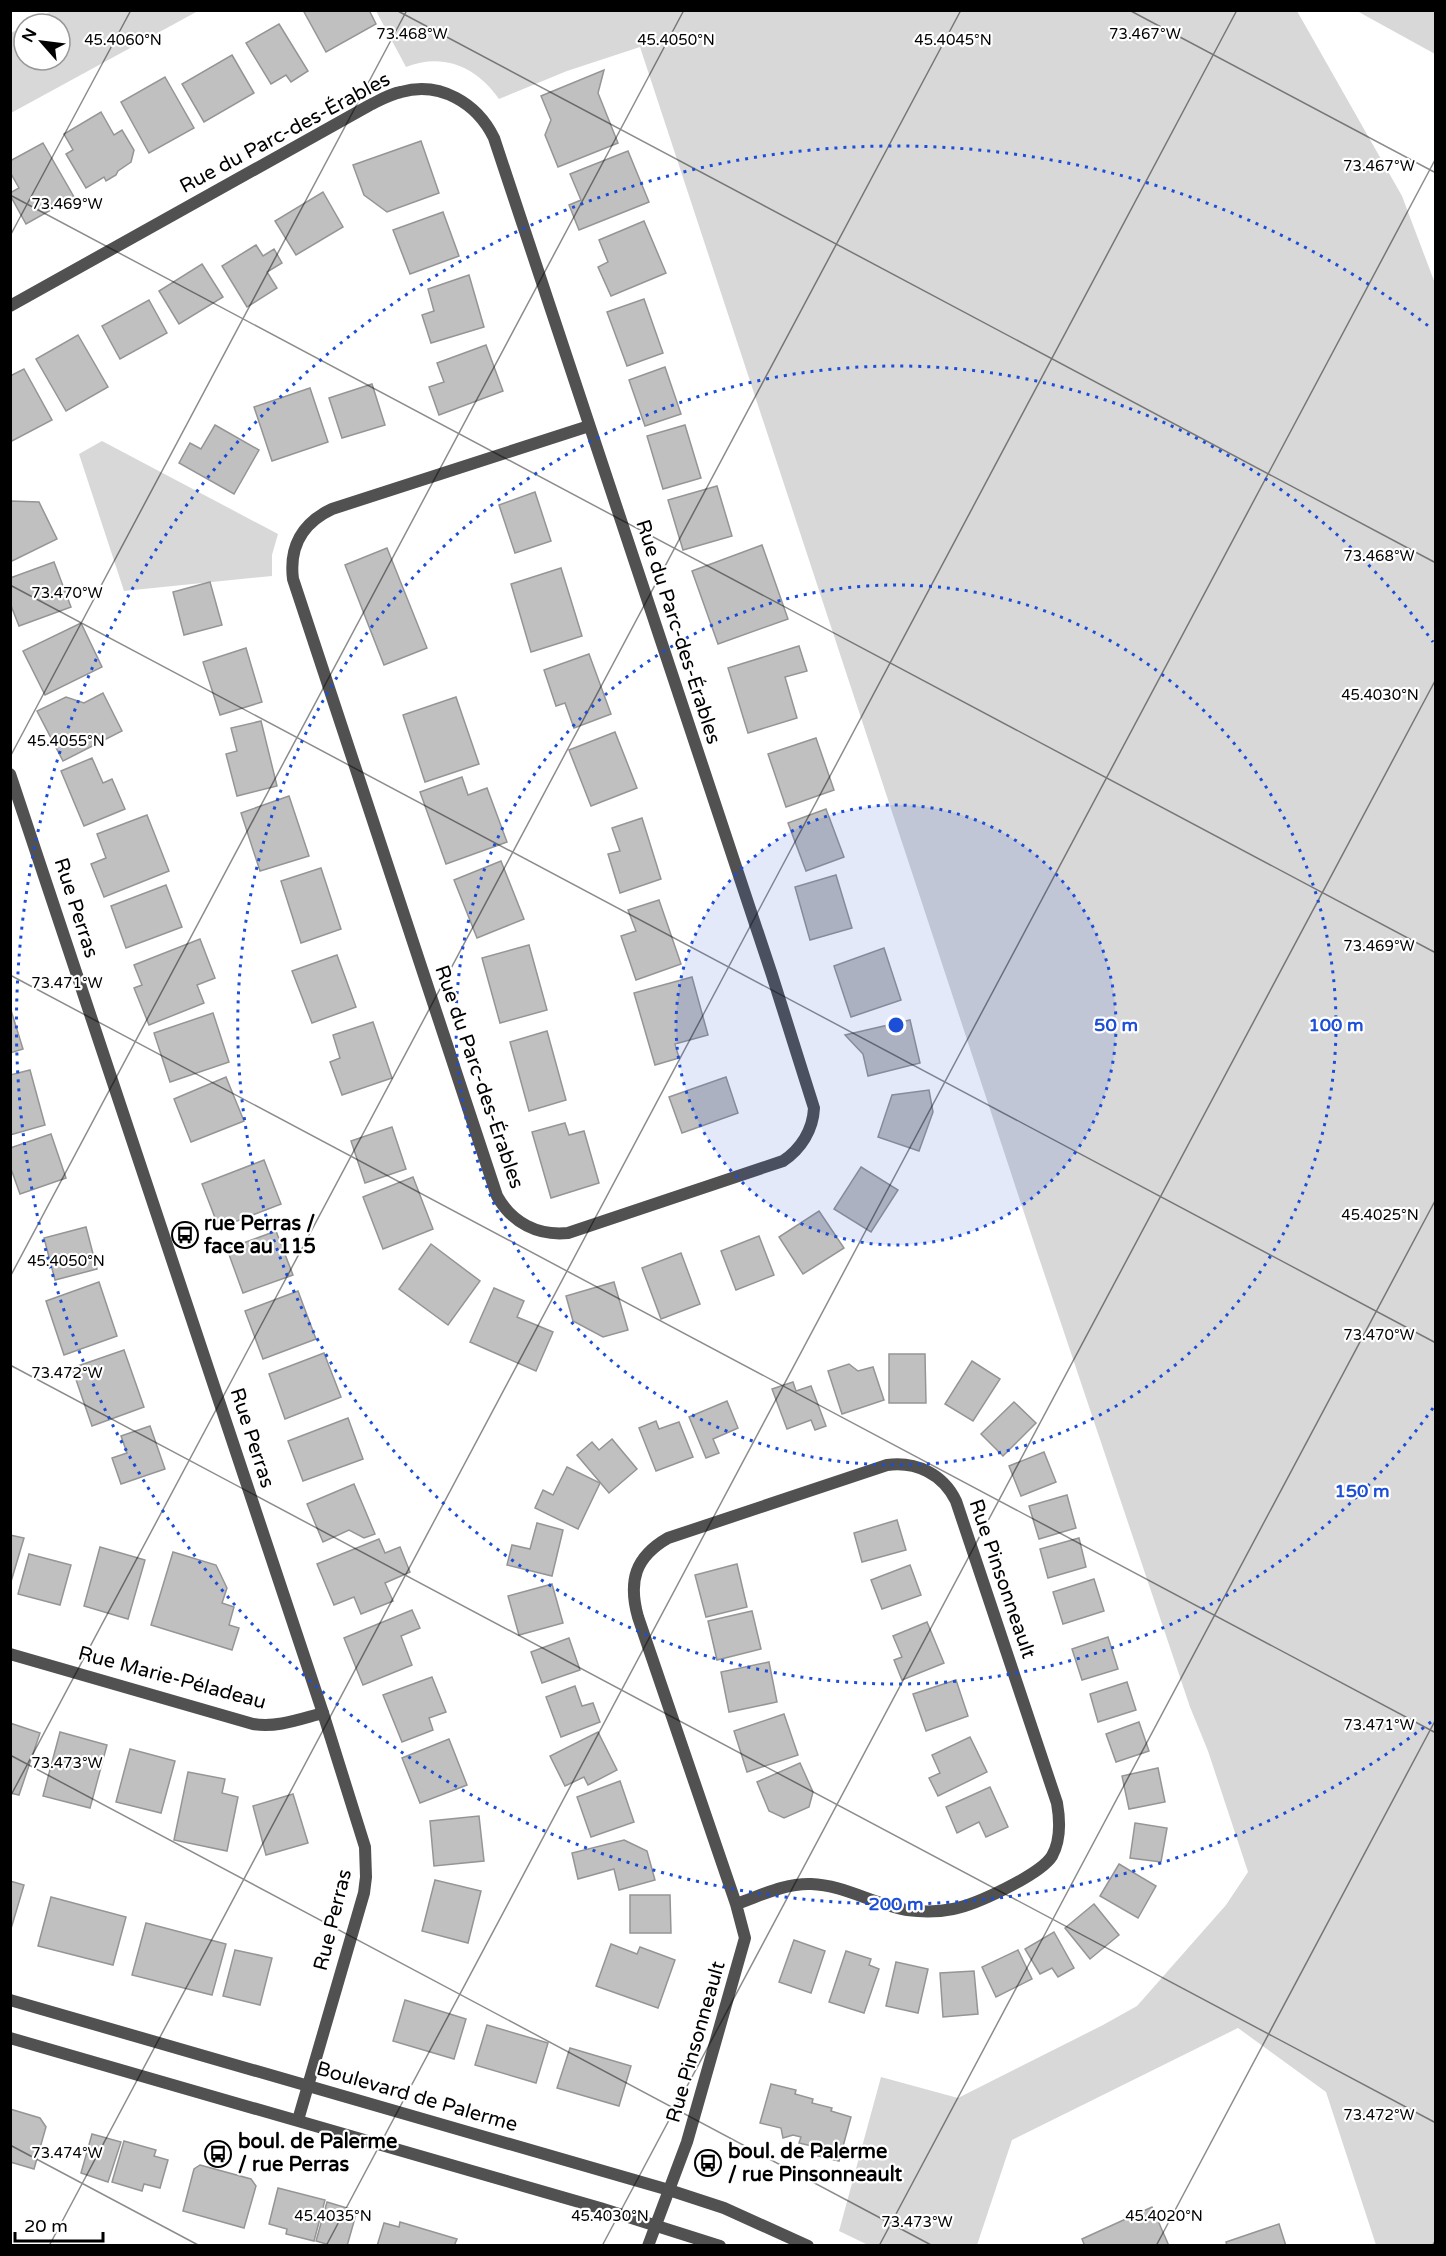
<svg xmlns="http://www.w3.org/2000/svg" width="1446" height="2256" font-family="'Varela Round',sans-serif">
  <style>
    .green { fill: #d8d8d8 }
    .building { fill: #c0c0c0; stroke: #959595; stroke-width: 1.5 }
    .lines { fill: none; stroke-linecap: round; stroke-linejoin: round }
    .minor { stroke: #515151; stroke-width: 12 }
    .ticks { fill: none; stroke: #000; stroke-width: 1.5; stroke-opacity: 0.45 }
    .ring { fill: none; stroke: #1d4ed8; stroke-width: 3; stroke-dasharray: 3 6 }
    .labels { text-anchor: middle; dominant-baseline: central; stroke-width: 4.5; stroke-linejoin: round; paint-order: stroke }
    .street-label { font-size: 20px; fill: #000; stroke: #fff }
    .poi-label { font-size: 20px; font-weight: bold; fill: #000; stroke: #fff; text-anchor: start }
    .ticks-label { font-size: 15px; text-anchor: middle; fill: #000; stroke: #fff; stroke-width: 4.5; stroke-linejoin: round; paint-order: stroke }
    .centre { fill: #1d4ed8; stroke: #fff; stroke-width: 3 }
    .ring-label { font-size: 18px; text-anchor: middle; font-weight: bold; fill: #1d4ed8; stroke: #fff; stroke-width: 4.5; stroke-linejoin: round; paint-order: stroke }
  </style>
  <rect width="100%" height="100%" fill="#fff"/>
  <g class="green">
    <polygon points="53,10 198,10 198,11 11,113 11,33 24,26 24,60 60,60 60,24 28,24"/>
    <path d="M 376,11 L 1297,11 L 1402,196 L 1436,286 L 1435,2245 L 1376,2245 L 1326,2092 L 1238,2028 L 1012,2140 L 977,2245 L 868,2245 L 839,2231 L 881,2077 L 958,2098 L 1103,2025 L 1137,2006 L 1226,1905 L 1248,1872 L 1208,1751 L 1190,1707 L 1036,1249 L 640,47 L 567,71 L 499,99 C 477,67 443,52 406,67 Z"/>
    <polygon points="1357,11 1435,11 1435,54"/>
    <polygon points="102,441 278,534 272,555 272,576 124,591 79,454"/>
  </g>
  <g class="building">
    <polygon points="303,10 369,10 376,24 326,52"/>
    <polygon points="279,24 308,71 291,82 286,75 271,84 246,43"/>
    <polygon points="232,55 254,93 204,122 182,84"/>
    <polygon points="604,70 598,93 618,143 558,167 545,135 551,120 541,96"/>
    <polygon points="165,77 194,128 149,153 121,102"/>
    <polygon points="101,112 114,135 122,130 134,150 131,162 118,171 116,175 106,181 104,177 86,188 66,154 73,150 64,134"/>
    <polygon points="421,141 439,193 387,212 364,195 353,165"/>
    <polygon points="43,143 74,197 26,224 10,195 10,193 19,188 10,172 10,161"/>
    <polygon points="628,151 649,202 579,230 569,205 581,200 570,174"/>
    <polygon points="323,192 343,227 296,255 275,221"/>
    <polygon points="443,212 459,256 410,274 393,230"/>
    <polygon points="644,221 666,273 611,296 598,267 608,262 599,240"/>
    <polygon points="256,245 263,256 274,249 282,263 267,272 277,288 247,307 222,266"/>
    <polygon points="202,264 223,297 179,324 159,291"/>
    <polygon points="469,275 484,327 431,343 422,315 434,311 428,289"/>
    <polygon points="644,299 663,353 627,366 607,312"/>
    <polygon points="149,300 167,333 120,359 102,326"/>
    <polygon points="78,335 108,387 66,411 36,359"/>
    <polygon points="486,345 503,391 439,415 429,387 444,382 437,363"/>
    <polygon points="665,367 681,414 645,426 629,380"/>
    <polygon points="24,369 52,420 10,442 10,376"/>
    <polygon points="372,384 385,425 342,438 329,398"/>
    <polygon points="310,388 328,442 272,461 254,407"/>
    <polygon points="215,425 259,450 234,494 179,463 190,443 201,449"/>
    <polygon points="685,425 701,478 663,489 647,436"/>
    <polygon points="717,486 732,536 683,550 668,500"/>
    <polygon points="535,492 551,541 515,553 499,505"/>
    <polygon points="10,501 39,502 57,539 10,562"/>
    <polygon points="762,545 788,619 718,644 692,571"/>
    <polygon points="387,548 427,648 384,665 345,565"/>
    <polygon points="54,562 71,607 19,626 10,603 10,578"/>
    <polygon points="561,568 582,636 531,652 511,584"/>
    <polygon points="210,582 222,625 184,635 173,592"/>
    <polygon points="81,623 102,667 45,695 23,651"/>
    <polygon points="799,646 807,671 785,677 797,718 748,733 728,668"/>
    <polygon points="246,648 262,702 220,715 203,662"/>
    <polygon points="589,654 611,714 574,728 565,703 556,706 544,670"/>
    <polygon points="103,693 122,731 63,761 37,711 66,697 84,703"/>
    <polygon points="456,697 479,764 425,782 403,715"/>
    <polygon points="261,721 277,786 237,796 226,754 237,751 231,728"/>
    <polygon points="615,732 637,788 591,806 569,750"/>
    <polygon points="816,738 834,790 786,807 768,754"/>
    <polygon points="92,758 103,783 112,779 125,809 84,826 61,771"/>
    <polygon points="462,777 468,795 487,788 507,842 446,864 420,792"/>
    <polygon points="289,796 309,856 260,871 241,813"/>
    <polygon points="826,809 844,857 806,871 788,823"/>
    <polygon points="147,815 169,871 104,897 91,864 106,858 97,834"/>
    <polygon points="642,818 661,879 620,893 608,854 620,851 612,828"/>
    <polygon points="501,861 524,919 477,938 454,880"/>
    <polygon points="321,868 341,929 301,943 281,881"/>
    <polygon points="836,875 852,928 810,940 795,887"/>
    <polygon points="166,885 182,927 126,948 111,906"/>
    <polygon points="659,900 681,964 636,980 621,936 636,931 628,910"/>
    <polygon points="200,939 215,978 197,985 204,1003 149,1025 134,988 142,985 134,965"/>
    <polygon points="529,945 547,1010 500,1023 482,958"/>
    <polygon points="884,948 901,1000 851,1017 834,966"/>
    <polygon points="337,955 356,1007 312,1023 292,971"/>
    <polygon points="692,977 708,1035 675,1044 679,1058 655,1065 634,993"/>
    <polygon points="10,1007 23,1049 10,1053"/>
    <polygon points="213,1013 229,1062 170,1082 154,1033"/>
    <polygon points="910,1020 920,1063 868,1076 863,1054 845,1035"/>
    <polygon points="373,1022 392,1078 342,1095 330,1062 340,1058 333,1035"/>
    <polygon points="547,1031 566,1100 529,1111 510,1042"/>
    <polygon points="30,1070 45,1125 10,1135 10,1075"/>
    <polygon points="226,1077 244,1121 191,1142 174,1099"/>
    <polygon points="726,1077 738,1113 682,1133 669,1097"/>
    <polygon points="929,1090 933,1112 919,1151 878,1137 892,1095"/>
    <polygon points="565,1123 569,1135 584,1131 599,1183 551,1198 532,1132"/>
    <polygon points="392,1127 406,1169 365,1183 351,1141"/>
    <polygon points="51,1134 66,1178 20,1194 10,1166 10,1148"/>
    <polygon points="264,1160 281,1204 219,1228 202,1184"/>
    <polygon points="861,1167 898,1190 871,1232 834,1209"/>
    <polygon points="413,1177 433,1229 383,1249 363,1197"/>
    <polygon points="819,1211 844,1248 803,1274 779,1237"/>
    <polygon points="86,1227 97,1269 55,1280 44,1238"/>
    <polygon points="276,1231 293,1275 243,1293 227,1249"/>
    <polygon points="759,1236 774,1275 736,1290 721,1251"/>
    <polygon points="431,1244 480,1281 448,1325 399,1289"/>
    <polygon points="681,1253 700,1304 661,1319 642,1268"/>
    <polygon points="99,1282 117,1336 64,1355 46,1301"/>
    <polygon points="614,1282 628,1330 603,1337 573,1321 566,1296"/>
    <polygon points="494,1288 524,1301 517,1317 553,1332 536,1371 470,1342"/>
    <polygon points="298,1291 316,1339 263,1359 245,1311"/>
    <polygon points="124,1350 144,1407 92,1426 72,1368"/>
    <polygon points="324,1353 341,1397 285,1419 269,1374"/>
    <polygon points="889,1354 925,1354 926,1403 889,1403"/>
    <polygon points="972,1361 1000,1379 973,1421 945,1404"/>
    <polygon points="849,1364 858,1371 873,1367 884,1400 842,1414 828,1371"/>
    <polygon points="793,1382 796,1391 811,1386 826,1426 815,1430 811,1420 787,1429 772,1389"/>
    <polygon points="727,1401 738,1428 713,1439 719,1453 706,1458 689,1417"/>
    <polygon points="1014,1402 1036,1423 1003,1456 981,1434"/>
    <polygon points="348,1418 363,1459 303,1481 288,1441"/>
    <polygon points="656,1421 659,1429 679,1422 693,1457 656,1471 639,1428"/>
    <polygon points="150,1426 165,1469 121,1484 112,1458 127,1453 121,1436"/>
    <polygon points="612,1439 637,1469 609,1493 577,1455 592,1442 599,1450"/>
    <polygon points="1044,1452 1056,1482 1021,1496 1009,1466"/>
    <polygon points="567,1467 600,1483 578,1529 535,1508 543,1490 553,1495"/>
    <polygon points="354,1484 375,1534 364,1538 349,1530 323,1542 307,1504"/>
    <polygon points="1067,1495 1076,1528 1039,1539 1029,1506"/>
    <polygon points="897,1520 906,1550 862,1562 854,1533"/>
    <polygon points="537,1523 563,1530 552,1576 507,1565 512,1545 530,1549"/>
    <polygon points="10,1535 24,1538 10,1585"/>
    <polygon points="1079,1538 1086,1567 1048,1578 1040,1549"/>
    <polygon points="379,1539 385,1553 400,1547 410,1572 385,1583 393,1601 361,1614 354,1597 334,1605 317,1564"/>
    <polygon points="100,1547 145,1560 128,1619 84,1606"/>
    <polygon points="173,1552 216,1565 227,1588 222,1603 234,1607 229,1625 239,1628 232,1650 151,1625"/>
    <polygon points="29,1554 71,1565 60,1605 18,1594"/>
    <polygon points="737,1564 747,1607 706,1617 695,1575"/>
    <polygon points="910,1565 921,1595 882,1609 871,1580"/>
    <polygon points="1094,1579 1104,1611 1063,1624 1053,1592"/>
    <polygon points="552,1584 563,1623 519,1635 508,1596"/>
    <polygon points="412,1610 420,1628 401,1636 412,1665 363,1685 344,1638"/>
    <polygon points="752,1611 761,1649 717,1660 708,1621"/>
    <polygon points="927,1622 944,1663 902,1680 894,1660 902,1657 893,1636"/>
    <polygon points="1108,1637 1118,1669 1082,1680 1072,1649"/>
    <polygon points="569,1638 580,1670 542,1683 531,1652"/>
    <polygon points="769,1662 777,1702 729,1712 721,1672"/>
    <polygon points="432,1677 446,1712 429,1718 433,1730 402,1742 383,1695"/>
    <polygon points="956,1680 968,1716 926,1731 913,1694"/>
    <polygon points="1127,1682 1136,1710 1098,1722 1090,1694"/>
    <polygon points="575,1686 582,1706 593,1703 600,1722 561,1737 546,1697"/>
    <polygon points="784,1714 798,1755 747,1772 734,1731"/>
    <polygon points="1139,1722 1149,1751 1116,1762 1106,1734"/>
    <polygon points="10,1723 40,1733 19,1795 10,1793"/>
    <polygon points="60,1732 107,1745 90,1808 43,1796"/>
    <polygon points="598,1732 617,1770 588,1785 584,1777 565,1786 550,1756"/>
    <polygon points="970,1737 987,1772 938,1796 929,1778 940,1773 932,1755"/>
    <polygon points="449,1739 467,1785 420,1803 402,1758"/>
    <polygon points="130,1749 175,1761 161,1813 116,1802"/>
    <polygon points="800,1763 813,1792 809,1807 784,1818 769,1811 757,1782"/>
    <polygon points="1158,1768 1165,1802 1129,1809 1122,1776"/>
    <polygon points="188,1772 225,1779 222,1793 238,1797 227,1851 174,1840"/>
    <polygon points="620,1781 634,1822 591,1837 577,1797"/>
    <polygon points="990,1787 1008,1827 986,1837 979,1822 957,1833 946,1807"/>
    <polygon points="293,1794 308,1843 266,1855 253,1806"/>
    <polygon points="479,1816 484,1861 434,1866 430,1821"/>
    <polygon points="1135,1823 1167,1828 1161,1862 1130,1858"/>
    <polygon points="624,1840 647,1851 655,1880 619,1890 614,1869 578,1879 572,1853"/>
    <polygon points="1119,1864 1156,1886 1138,1918 1100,1896"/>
    <polygon points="435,1880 481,1891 468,1943 422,1931"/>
    <polygon points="10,1881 24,1885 10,1932"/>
    <polygon points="630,1895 670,1895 671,1933 630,1933"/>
    <polygon points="51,1897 126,1917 113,1965 38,1946"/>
    <polygon points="1094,1904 1119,1935 1090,1959 1065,1928"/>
    <polygon points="146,1923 226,1944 212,1995 132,1975"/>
    <polygon points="1054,1932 1074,1968 1058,1977 1052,1968 1040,1974 1025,1949"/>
    <polygon points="794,1940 825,1951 811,1993 779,1982"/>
    <polygon points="611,1944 637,1954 640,1947 675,1960 658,2008 596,1986"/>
    <polygon points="235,1950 272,1958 260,2005 223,1996"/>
    <polygon points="1018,1950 1032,1979 996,1997 982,1967"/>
    <polygon points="846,1951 871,1959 869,1965 879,1969 864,2013 829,2002"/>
    <polygon points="896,1962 928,1969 918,2013 886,2006"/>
    <polygon points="974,1971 978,2014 943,2017 940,1973"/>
    <polygon points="405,2000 466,2019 454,2059 393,2041"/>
    <polygon points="487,2025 548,2043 536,2083 475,2065"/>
    <polygon points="570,2048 631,2066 619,2106 557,2088"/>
    <polygon points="771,2084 796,2090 795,2094 813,2099 812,2103 832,2108 831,2111 851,2117 839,2161 818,2156 820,2148 799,2143 801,2137 793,2135 783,2138 781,2128 760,2123"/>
    <polygon points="10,2109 40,2118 46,2127 34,2169 10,2162"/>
    <polygon points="92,2134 121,2142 108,2182 81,2173"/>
    <polygon points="124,2141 156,2150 154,2156 168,2160 160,2188 144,2184 142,2191 112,2182"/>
    <polygon points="200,2165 251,2179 256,2186 244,2228 183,2211 194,2169"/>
    <polygon points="278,2188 325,2200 314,2241 286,2234 287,2229 269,2224"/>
    <polygon points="327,2202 357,2211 347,2246 333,2246 316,2241"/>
    <polygon points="1152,2207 1169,2246 1081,2246 1084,2244 1082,2239"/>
    <polygon points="400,2222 457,2239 454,2246 377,2246 384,2223 399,2227"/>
    <polygon points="1279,2224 1286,2246 1227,2246 1226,2242"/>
  </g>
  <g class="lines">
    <g class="minor">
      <path d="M 10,306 L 370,105 C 380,100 390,94 401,92 C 440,81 477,103 494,138 L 772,975 L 814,1108 C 813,1130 801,1149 783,1161 L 568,1233 C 538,1236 512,1223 497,1196 L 293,579 C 289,547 302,523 332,509 L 589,426"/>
      <polyline points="10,774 323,1713 365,1847 366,1877 364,1893 298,2120"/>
      <path d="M 10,1654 L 253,1724 C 277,1728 300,1719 323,1713"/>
      <polyline points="10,2000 669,2190 724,2208 808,2246"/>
      <polyline points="10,2038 600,2208 720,2246"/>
      <path d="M 648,2246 L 687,2142 L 745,1938 L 736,1904 L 638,1617 C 628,1581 635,1557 668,1538 L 887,1465 C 916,1461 943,1474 956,1501 L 1057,1803 C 1060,1820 1061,1840 1052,1856 C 1040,1875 975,1905 953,1909 C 938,1912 922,1912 907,1910 C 875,1905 844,1885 811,1884 C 785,1883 760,1896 736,1904"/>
    </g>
  </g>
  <path class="ticks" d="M 396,10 L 1436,563M 1129,10 L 1436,173M 10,195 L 1436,953M 10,236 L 131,10M 10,585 L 1436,1343M 10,757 L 407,10M 10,975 L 1436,1733M 10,1277 L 684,10M 10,1365 L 1436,2123M 10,1755 L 933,2246M 10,1797 L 961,10M 10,2145 L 200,2246M 49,2246 L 1237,10M 326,2246 L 1436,158M 602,2246 L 1436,679M 879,2246 L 1436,1199M 1156,2246 L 1436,1719M 1432,2246 L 1436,2240"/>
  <circle cx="896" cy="1025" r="220" fill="#1d4ed8" fill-opacity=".12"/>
  <g class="ring">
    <circle cx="896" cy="1025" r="220"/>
    <circle cx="896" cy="1025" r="440"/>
    <path d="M1433 1408A659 659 0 1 1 1433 642"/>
    <path d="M1431 1722A879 879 0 1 1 1431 328"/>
  </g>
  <defs>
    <symbol id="bus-ring" viewBox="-11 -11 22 22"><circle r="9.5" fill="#fff" stroke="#000" stroke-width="1.5"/><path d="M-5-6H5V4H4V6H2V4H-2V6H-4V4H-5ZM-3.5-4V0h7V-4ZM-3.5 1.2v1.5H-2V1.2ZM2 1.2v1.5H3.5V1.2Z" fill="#000"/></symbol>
  </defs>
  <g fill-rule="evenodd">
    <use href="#bus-ring" x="170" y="1220" width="30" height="30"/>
    <use href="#bus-ring" x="203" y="2139" width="30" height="30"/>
    <use href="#bus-ring" x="693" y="2148" width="30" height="30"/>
  </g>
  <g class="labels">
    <g class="street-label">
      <text transform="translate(285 133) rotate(-28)">Rue du Parc-des-Érables</text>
      <text transform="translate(678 632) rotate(72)">Rue du Parc-des-Érables</text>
      <text transform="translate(76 908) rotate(72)">Rue Perras</text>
      <text transform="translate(479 1077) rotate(71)">Rue du Parc-des-Érables</text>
      <text transform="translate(252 1438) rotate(72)">Rue Perras</text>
      <text transform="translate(1002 1579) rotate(71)">Rue Pinsonneault</text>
      <text transform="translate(172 1678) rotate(15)">Rue Marie-Péladeau</text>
      <text transform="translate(333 1920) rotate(-76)">Rue Perras</text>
      <text transform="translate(696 2042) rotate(-74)">Rue Pinsonneault</text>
      <text transform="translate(417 2097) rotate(16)">Boulevard de Palerme</text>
    </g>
    <g class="poi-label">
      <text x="204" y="1224">rue Perras /<tspan x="204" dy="23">face au 115</tspan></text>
      <text x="238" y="2142">boul. de Palerme<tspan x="238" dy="23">/ rue Perras</tspan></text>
      <text x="728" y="2152">boul. de Palerme<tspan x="728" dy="23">/ rue Pinsonneault</tspan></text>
    </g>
  </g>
  <g class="ticks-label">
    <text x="412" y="39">73.468°W</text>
    <text x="1145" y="39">73.467°W</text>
    <text x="123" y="45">45.4060°N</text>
    <text x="676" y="45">45.4050°N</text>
    <text x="953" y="45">45.4045°N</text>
    <text x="1379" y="171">73.467°W</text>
    <text x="67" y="209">73.469°W</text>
    <text x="1379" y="561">73.468°W</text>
    <text x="67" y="598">73.470°W</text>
    <text x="1380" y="700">45.4030°N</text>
    <text x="66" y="746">45.4055°N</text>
    <text x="1379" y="951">73.469°W</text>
    <text x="67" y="988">73.471°W</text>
    <text x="1380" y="1220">45.4025°N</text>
    <text x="66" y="1266">45.4050°N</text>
    <text x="1379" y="1340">73.470°W</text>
    <text x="67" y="1378">73.472°W</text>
    <text x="1379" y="1730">73.471°W</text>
    <text x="67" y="1768">73.473°W</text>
    <text x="1379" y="2120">73.472°W</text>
    <text x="67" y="2158">73.474°W</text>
    <text x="333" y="2221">45.4035°N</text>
    <text x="610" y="2221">45.4030°N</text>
    <text x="1164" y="2221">45.4020°N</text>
    <text x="917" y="2227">73.473°W</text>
  </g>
  <circle cx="896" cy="1025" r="9" class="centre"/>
  <g class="ring-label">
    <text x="1116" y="1031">50 m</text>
    <text x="1336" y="1031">100 m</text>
    <text x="1362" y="1497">150 m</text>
    <text x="896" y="1910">200 m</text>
  </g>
  <rect width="1446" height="2256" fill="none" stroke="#000000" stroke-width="24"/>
  <g transform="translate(42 42) rotate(298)"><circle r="28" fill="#ffffff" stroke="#999999" stroke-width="1.5"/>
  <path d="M0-4.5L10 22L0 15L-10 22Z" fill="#000000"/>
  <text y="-9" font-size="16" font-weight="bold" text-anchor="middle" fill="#000000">N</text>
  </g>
  <path d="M15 2232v9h88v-9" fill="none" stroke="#000000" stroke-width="3"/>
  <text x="24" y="2232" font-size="18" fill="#000000" stroke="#ffffff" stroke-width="4.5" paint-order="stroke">20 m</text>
</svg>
